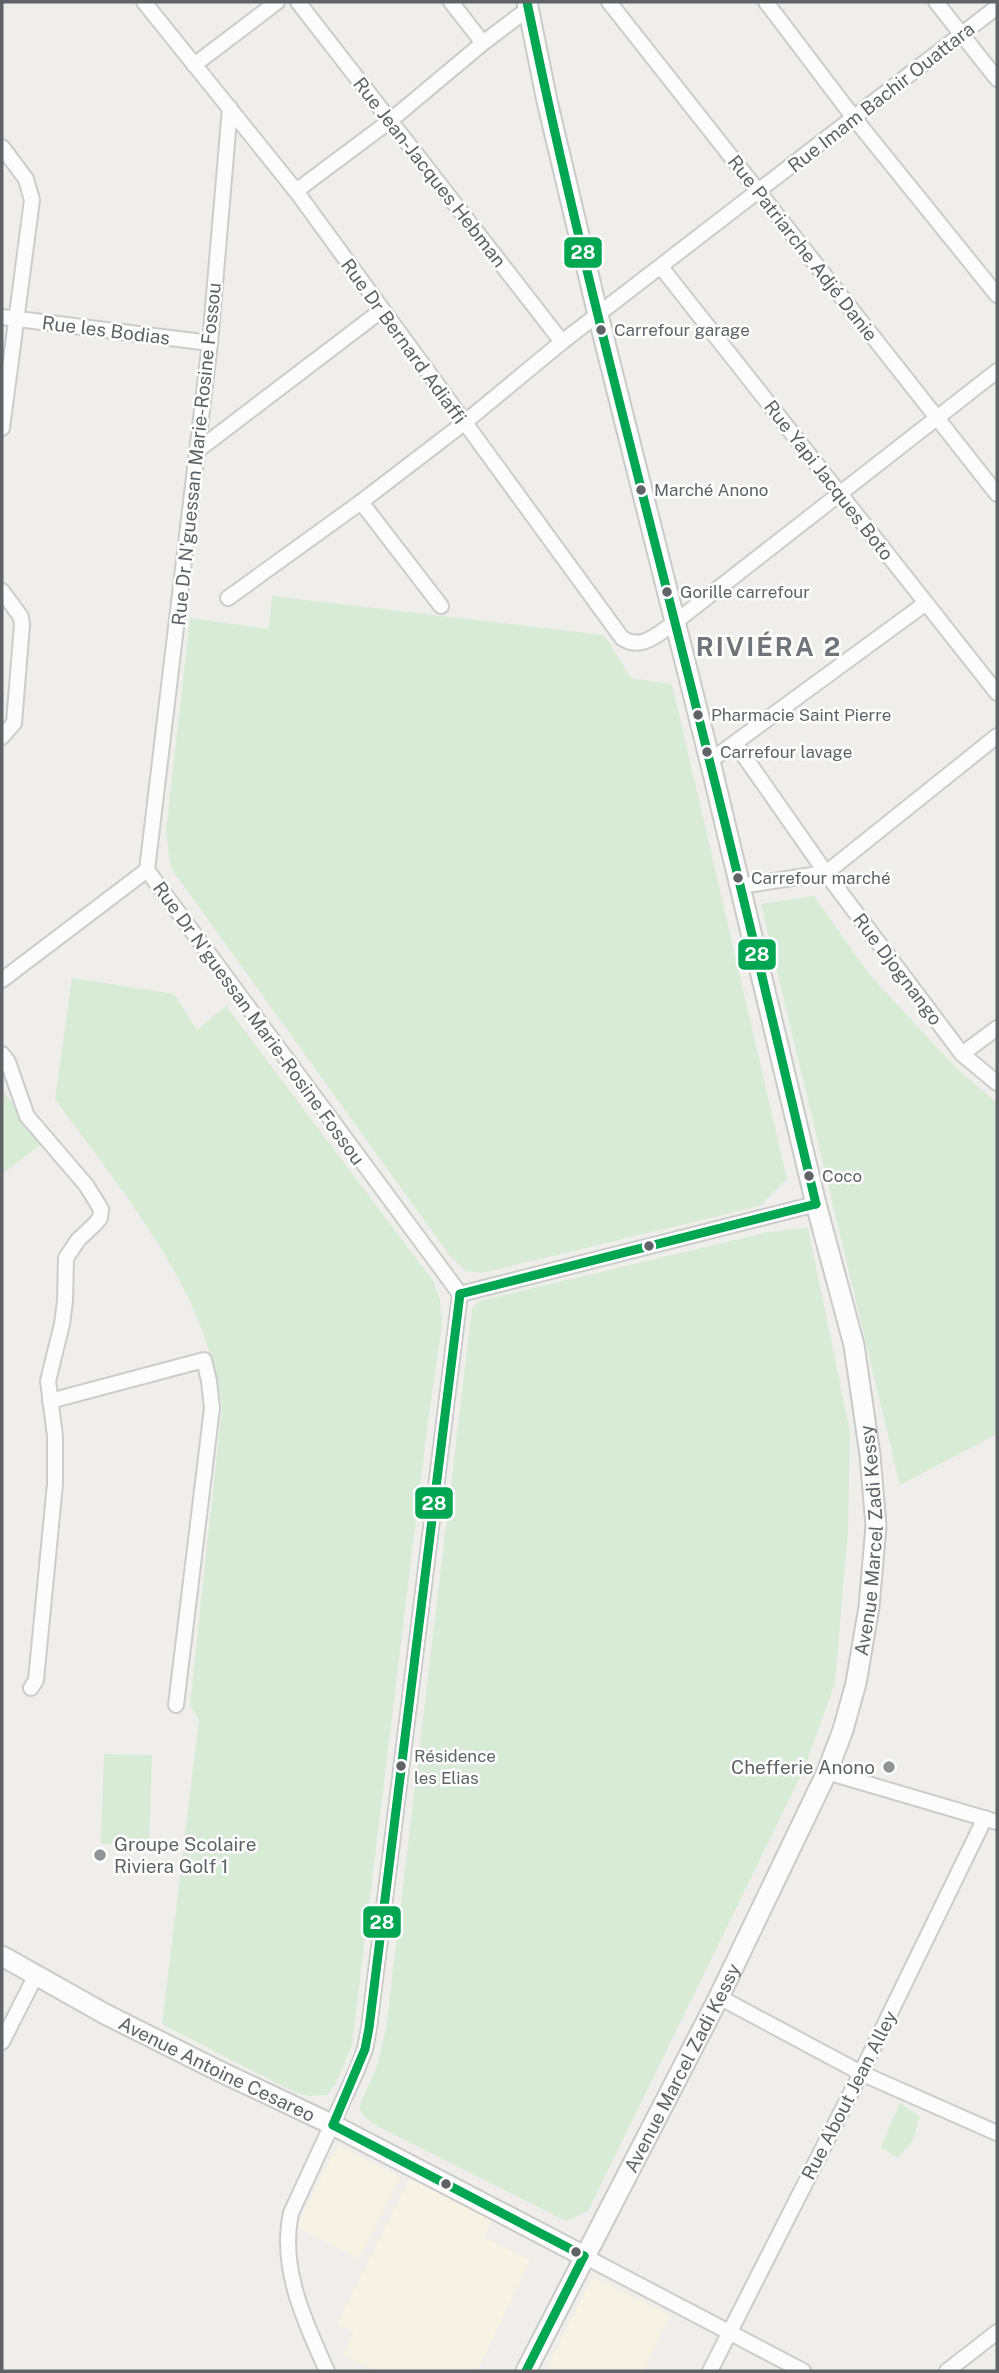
<svg xmlns="http://www.w3.org/2000/svg" width="999" height="2373" font-family="'Public Sans',sans-serif">
  <style>
    .commercial { fill: #f7f3e4 }
    .green { fill: #d8ebd6 }
    .lines { fill: none; stroke-linecap: round; stroke-linejoin: round }
    .street-casing { stroke: #cbcccc; stroke-width: 18 }
    .secondary-casing { stroke: #cacacb; stroke-width: 23 }
    .street { stroke: #fdfcfc; stroke-width: 14 }
    .secondary { stroke: #fdfcfc; stroke-width: 19 }
    .bus-1-casing { stroke: #fff; stroke-width: 14 }
    .bus-1 { stroke: #00a651; stroke-width: 9 }
    .bus-dot { fill: #5f6368; stroke: #fff; stroke-width: 2.5 }
    .poi-dot { fill: #919496; stroke: #fff; stroke-width: 2.5 }
    .labels { text-anchor: middle; dominant-baseline: central; stroke-width: 5; stroke-linejoin: round; paint-order: stroke }
    .bus-label { font-size: 17px; fill: #5f6368; stroke: #fff; text-anchor: start }
    .street-label { font-size: 19px; fill: #5f6368; stroke: #fff }
    .poi-label { font-size: 19px; fill: #5f6368; stroke: #fff; text-anchor: end }
    .district-label { font-size: 26px; font-weight: bold; letter-spacing: 2px; fill: #70757a; stroke: #fff }
    .line-badge { stroke: #fff; stroke-width: 2.5 }
    .badge-label { font-size: 19px; text-anchor: middle; font-weight: bold; fill: #fff }
  </style>
  <rect width="100%" height="100%" fill="#efeeea"/>
  <g class="commercial">
    <polygon points="338,2145 400,2177 359,2258 296,2227"/>
    <polygon points="414,2170 496,2211 484,2237 530,2260 477,2371 374,2371 343,2355 354,2332 337,2324"/>
    <polygon points="592,2277 670,2315 643,2371 546,2371"/>
  </g>
  <g class="green">
    <polygon points="272,596 604,635 631,678 672,684 787,1179 760,1206 482,1273 466,1271 450,1256 171,868 166,831 190,618 269,629"/>
    <polygon points="814,896 869,974 957,1069 997,1103 997,1434 900,1485 761,904"/>
    <path d="M 72,978 L 174,994 L 197,1030 L 226,1006 L 433,1281 L 440,1300 L 442,1324 L 426,1437 L 352,2045 L 336,2083 L 327,2095 L 309,2096 L 296,2093 L 162,2024 L 199,1720 L 190,1704 L 222,1408 C 207,1289 123,1193 55,1099 Z"/>
    <polygon points="2,1090 43,1143 2,1174"/>
    <polygon points="808,1228 850,1432 848,1531 835,1682 805,1767 588,2211 566,2221 377,2126 365,2118 359,2107 376,2069 386,2029 472,1309 479,1301 768,1232"/>
    <polygon points="104,1754 152,1755 149,1845 101,1844"/>
    <polygon points="900,2103 920,2117 912,2142 897,2158 881,2147"/>
  </g>
  <g class="lines">
    <defs>
      <g id="street">
        <path d="M 144,2 L 296,191 L 622,638 C 641,651 658,634 674,623 L 997,371"/>
        <polyline points="298,2 562,342"/>
        <polyline points="451,2 483,43"/>
        <polyline points="609,2 997,494"/>
        <polyline points="766,2 854,118 997,295"/>
        <polyline points="936,2 997,79"/>
        <polyline points="194,65 277,2"/>
        <polyline points="230,108 210,343 147,870 460,1294"/>
        <polyline points="2,147 26,179 32,200 2,428"/>
        <polyline points="296,191 391,120 483,43 528,9"/>
        <polyline points="661,267 997,693"/>
        <polyline points="2,317 210,343"/>
        <polyline points="198,450 382,310"/>
        <polyline points="361,502 441,606"/>
        <polyline points="2,591 21,617 22,625 14,723 2,737"/>
        <polyline points="228,598 361,502 464,423 562,342 997,7"/>
        <polyline points="735,743 826,873 962,1054 997,1083"/>
        <polyline points="710,761 926,603"/>
        <polyline points="740,886 826,873 997,736"/>
        <polyline points="2,980 147,870"/>
        <polyline points="2,1054 8,1062 27,1116 86,1185 101,1209 100,1218 95,1224 78,1240 66,1258 65,1301 62,1324 48,1381 55,1436 55,1484 36,1680 31,1688"/>
        <polyline points="962,1054 997,1028"/>
        <polyline points="460,1294 816,1204"/>
        <polyline points="50,1401 204,1360 209,1381 212,1408 176,1705"/>
        <polyline points="827,1772 997,1822"/>
        <polyline points="719,1997 861,2073 997,2133"/>
        <polyline points="2,2042 36,1975"/>
        <polyline points="584,2256 803,2371"/>
        <path d="M 327,2371 C 305,2322 279,2268 291,2213 L 357,2070 L 365,2049 L 369,2028 L 460,1294"/>
        <polyline points="710,2371 861,2073 985,1818"/>
        <polyline points="947,2371 997,2332"/>
      </g>
      <g id="secondary">
        <path id="s1" d="M 2,1956 L 105,2014 L 219,2071 L 333,2125 L 584,2256"/>
        <path id="s2" d="M 526,2371 L 719,1997 L 827,1772 L 843,1730 L 856,1683 L 869,1607 L 876,1526 L 870,1455 L 854,1345 L 816,1204 L 710,761 L 598,315 L 547,101 L 527,2"/>
      </g>
    </defs>
    <use href="#street" class="street-casing"/>
    <use href="#secondary" class="secondary-casing"/>
    <use href="#street" class="street"/>
    <use href="#secondary" class="secondary"/>
    <defs>
      <g id="bus-1">
        <path d="M 527,2 C 579,258 648,510 710,763 C 747,910 781,1057 816,1204"/>
        <polyline points="460,1294 816,1204"/>
        <polyline points="333,2125 365,2049 369,2028 460,1294"/>
        <polyline points="333,2125 584,2256"/>
        <polyline points="526,2371 584,2256"/>
      </g>
    </defs>
    <use href="#bus-1" class="bus-1-casing"/>
    <use href="#bus-1" class="bus-1"/>
  </g>
  <g class="bus-dot">
    <circle cx="601" cy="330" r="6"/>
    <circle cx="641" cy="490" r="6"/>
    <circle cx="667" cy="592" r="6"/>
    <circle cx="698" cy="715" r="6"/>
    <circle cx="707" cy="752" r="6"/>
    <circle cx="738" cy="878" r="6"/>
    <circle cx="809" cy="1176" r="6"/>
    <circle cx="649" cy="1246" r="6"/>
    <circle cx="401" cy="1766" r="6"/>
    <circle cx="446" cy="2184" r="6"/>
    <circle cx="576" cy="2252" r="6"/>
  </g>
  <g class="poi-dot">
    <circle cx="889" cy="1767" r="7"/>
    <circle cx="100" cy="1855" r="7"/>
  </g>
  <g class="labels">
    <g class="bus-label">
      <text x="614" y="330">Carrefour garage</text>
      <text x="654" y="490">Marché Anono</text>
      <text x="680" y="592">Gorille carrefour</text>
      <text x="711" y="715">Pharmacie Saint Pierre</text>
      <text x="720" y="752">Carrefour lavage</text>
      <text x="751" y="878">Carrefour marché</text>
      <text x="822" y="1176">Coco</text>
      <text x="414" y="1756">Résidence<tspan x="414" dy="22">les Elias</tspan></text>
    </g>
    <g class="street-label">
      <text transform="translate(881 97) rotate(-38)">Rue Imam Bachir Ouattara</text>
      <text transform="translate(430 172) rotate(52)">Rue Jean-Jacques Hebman</text>
      <text transform="translate(803 248) rotate(52)">Rue Patriarche Adjé Danie</text>
      <text transform="translate(106 330) rotate(7)">Rue les Bodias</text>
      <text transform="translate(404 341) rotate(54)">Rue Dr Bernard Adiaffi</text>
      <text transform="translate(196 454) rotate(-84)">Rue Dr N'guessan Marie-Rosine Fossou</text>
      <text transform="translate(829 480) rotate(52)">Rue Yapi Jacques Boto</text>
      <text transform="translate(898 969) rotate(53)">Rue Djognango</text>
      <text transform="translate(259 1023) rotate(54)">Rue Dr N'guessan Marie-Rosine Fossou</text>
      <text stroke="none"><textPath href="#s2" startOffset="908">Avenue Marcel Zadi Kessy</textPath></text>
      <text stroke="none"><textPath href="#s2" startOffset="341">Avenue Marcel Zadi Kessy</textPath></text>
      <text stroke="none"><textPath href="#s1" startOffset="243">Avenue Antoine Cesareo</textPath></text>
      <text transform="translate(849 2095) rotate(-63)">Rue About Jean Alley</text>
    </g>
    <g class="poi-label">
      <text x="875" y="1767">Chefferie Anono</text>
      <text x="114" y="1844" text-anchor="start">Groupe Scolaire<tspan x="114" dy="22">Riviera Golf 1</tspan></text>
    </g>
    <g class="district-label">
      <text x="769" y="646">RIVIÉRA 2</text>
    </g>
  </g>
  <g class="line-badge">
    <rect x="563" y="236" width="40" height="33" rx="7" fill="#00a651"/>
    <rect x="737" y="938" width="40" height="33" rx="7" fill="#00a651"/>
    <rect x="414" y="1486" width="40" height="34" rx="7" fill="#00a651"/>
    <rect x="362" y="1905" width="40" height="34" rx="7" fill="#00a651"/>
  </g>
  <g class="badge-label">
    <text x="583" y="259">28</text>
    <text x="757" y="961">28</text>
    <text x="434" y="1510">28</text>
    <text x="382" y="1929">28</text>
  </g>
  <rect width="999" height="2373" fill="none" stroke="#5f6368" stroke-width="7"/>
</svg>
